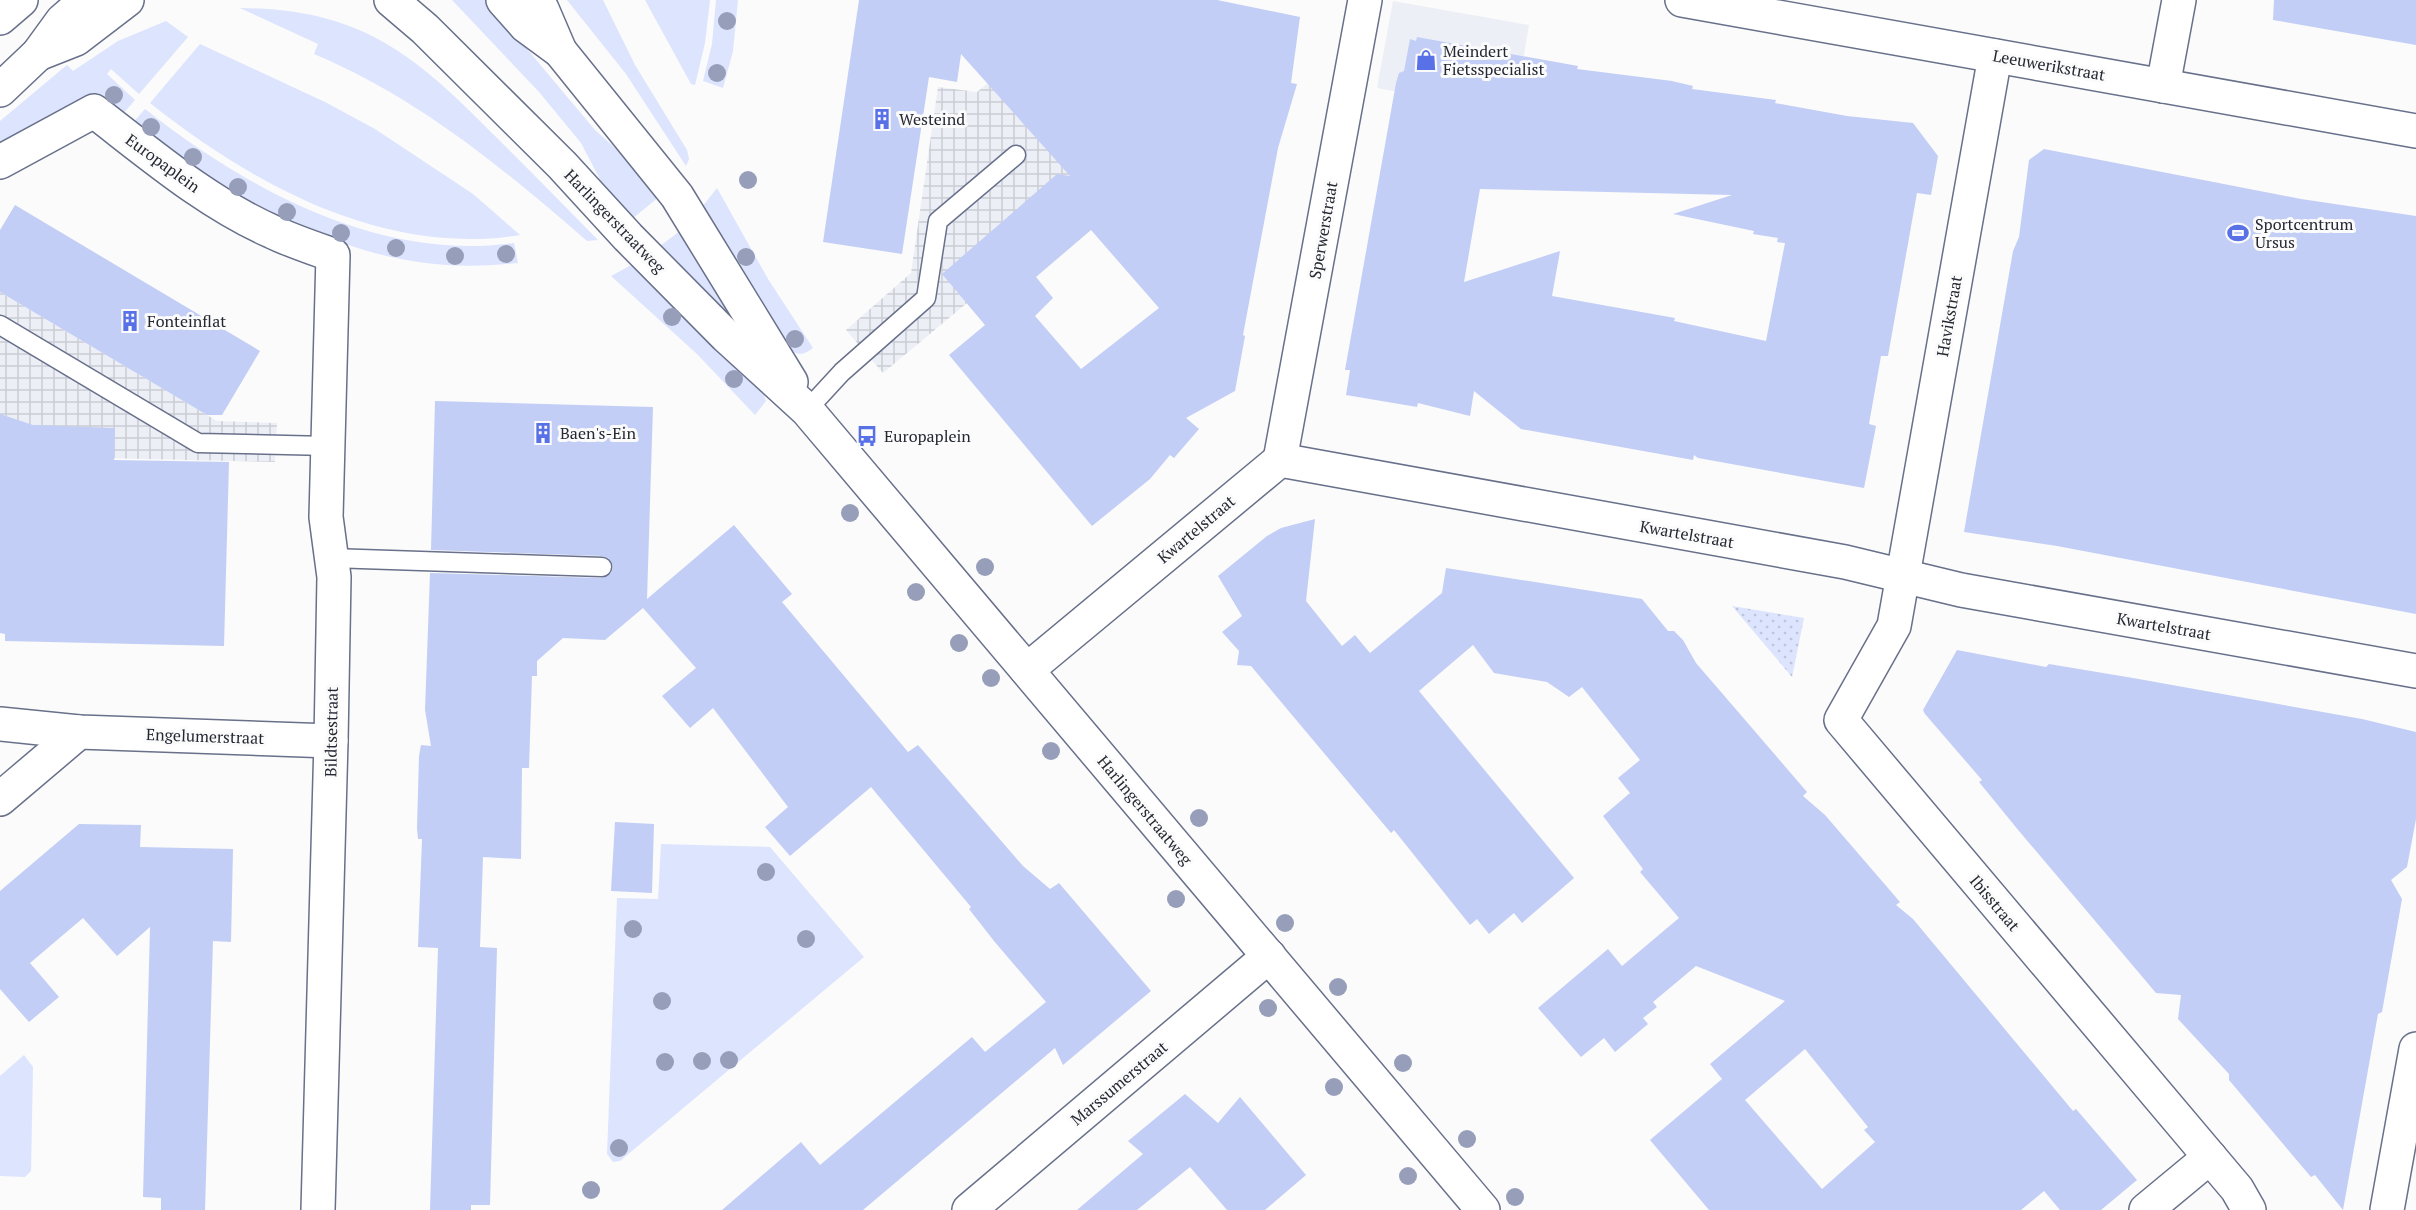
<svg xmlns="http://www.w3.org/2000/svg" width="2416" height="1210" font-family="'PT Serif',serif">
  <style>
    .built { fill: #edeff7 }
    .industrial { fill: url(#industrial-grid) }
    .grass { fill: #dde4fd }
    .park { fill: url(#park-dots) }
    .building { fill: #c2cef5; fill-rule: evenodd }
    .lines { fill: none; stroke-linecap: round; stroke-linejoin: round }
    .service-casing { stroke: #68708a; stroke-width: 21 }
    .minor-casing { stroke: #68708a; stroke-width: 36 }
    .tertiary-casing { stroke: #68708a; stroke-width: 36 }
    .secondary-casing { stroke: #68708a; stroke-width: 36 }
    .primary-casing { stroke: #68708a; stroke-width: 36 }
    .service { stroke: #fff; stroke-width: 18 }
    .minor { stroke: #fff; stroke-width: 33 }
    .tertiary { stroke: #fff; stroke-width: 33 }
    .secondary { stroke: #fff; stroke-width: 33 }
    .primary { stroke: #fff; stroke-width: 33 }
    .tree { fill: #969eba }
    .labels { text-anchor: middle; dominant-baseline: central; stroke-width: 6; stroke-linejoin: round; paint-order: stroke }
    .poi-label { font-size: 16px; fill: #252833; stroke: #fbfbfb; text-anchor: start }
    .street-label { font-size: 16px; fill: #252833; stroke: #fbfbfb }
  </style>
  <defs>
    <pattern id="industrial-grid" width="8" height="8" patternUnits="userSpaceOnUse" patternTransform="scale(1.5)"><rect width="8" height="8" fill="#edeff7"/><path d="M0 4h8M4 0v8" fill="none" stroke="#cbcdd4"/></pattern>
    <pattern id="park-dots" width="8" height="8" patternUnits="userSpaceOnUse" patternTransform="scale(1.5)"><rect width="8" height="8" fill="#dde4fd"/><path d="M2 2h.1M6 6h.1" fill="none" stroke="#bec4d9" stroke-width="1.8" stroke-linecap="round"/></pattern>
  </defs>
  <rect width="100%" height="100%" fill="#fbfbfb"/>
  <polygon class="built" points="1393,1 1529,25 1514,113 1377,88"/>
  <g class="industrial">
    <polygon points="1022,55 1123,173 883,373 846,330 911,273 938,87 977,92"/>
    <polygon points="0,292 217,421 277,423 275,462 9,456 0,453"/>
  </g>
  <g class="grass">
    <polygon points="452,0 486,0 595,130 648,177 660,196 632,219 613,204 581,143 539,92"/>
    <polygon points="567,0 603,0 635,65 687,150 689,159 686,166 626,74"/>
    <polygon points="645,0 710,0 705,43 695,85 691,84"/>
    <polygon points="716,0 738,0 733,51 723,88 703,81 712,44"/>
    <path d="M 240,8 C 361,9 414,54 495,136 C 530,171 564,205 598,240 L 587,241 C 503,168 417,97 314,54 L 318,44 Z"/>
    <polygon points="166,21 188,37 139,94 111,69 107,74 135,100 121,116 97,95 0,148 0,121 67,65 73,71 118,41"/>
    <path d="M 200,44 L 325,102 L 375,129 L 473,194 L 520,235 C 384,257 253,185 150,103 Z"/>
    <path d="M 145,109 C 248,190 379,262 514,243 L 518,263 C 434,272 372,258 295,224 C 279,217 261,211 245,202 C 205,181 168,150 131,125 Z"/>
    <path d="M 717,188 L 768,279 L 813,348 C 804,355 798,356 788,349 L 790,347 L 702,207 Z"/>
    <polygon points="680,231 742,328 660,246"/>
    <polygon points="633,264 761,391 762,390 766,401 755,415 697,354 611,276"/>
    <polygon points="661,844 770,847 864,957 620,1161 613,1162 607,1154 617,898 658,899"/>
    <polygon points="24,1055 33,1067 31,1171 25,1177 0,1176 0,1076"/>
  </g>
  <polygon class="park" points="1732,606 1804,618 1792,677"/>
  <g class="building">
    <path d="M 859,0 L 1217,0 L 1300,17 L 1291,83 L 1297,84 L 1278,148 L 1243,335 L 1245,336 L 1235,391 L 1186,418 L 1199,429 L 1174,458 L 1170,455 L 1150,479 L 1092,526 L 949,355 L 985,325 L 942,274 L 1057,174 L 1070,176 L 961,54 L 957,82 L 929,77 L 902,254 L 823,242 ZM 1091,230 L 1159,308 L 1081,369 L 1035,316 L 1053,298 L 1036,277 Z"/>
    <polygon points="2274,0 2416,0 2416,45 2273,20"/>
    <path d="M 1417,37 L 1578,66 L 1577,69 L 1672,81 L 1693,86 L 1692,89 L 1776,100 L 1775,103 L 1847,116 L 1913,123 L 1938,156 L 1931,195 L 1917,193 L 1888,356 L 1881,356 L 1869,424 L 1876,426 L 1864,488 L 1698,458 L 1694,455 L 1693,460 L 1521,429 L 1474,391 L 1470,416 L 1418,403 L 1417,407 L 1346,395 L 1350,370 L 1345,370 L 1396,83 L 1399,73 L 1404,71 L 1410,39 L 1416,41 ZM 1480,189 L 1732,195 L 1673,214 L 1754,231 L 1753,234 L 1778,238 L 1777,242 L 1785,243 L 1766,341 L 1674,321 L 1675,318 L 1552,296 L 1560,251 L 1464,282 Z"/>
    <polygon points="2044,149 2301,199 2416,216 2416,614 2057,546 1964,532 2013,251 2019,237 2029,160"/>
    <polygon points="15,205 260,351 222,415 207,415 0,292 0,230"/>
    <polygon points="435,401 653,407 647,599 734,525 792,594 782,602 908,752 918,745 1023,866 1050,889 1059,883 1151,991 1063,1065 1055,1048 863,1210 722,1210 801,1142 820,1165 972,1037 985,1052 1046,1002 994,941 969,909 971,907 871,787 790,856 765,827 788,807 713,708 690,728 662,696 696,668 643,608 605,640 563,638 537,661 537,676 532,676 529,768 522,768 521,859 483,857 480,947 497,948 490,1205 471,1205 471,1210 430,1210 438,948 418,947 422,839 418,839 417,828 419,756 421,745 431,746 425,710 430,573 602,578 611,573 613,567 608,558 602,556 431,550"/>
    <polygon points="0,414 33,425 115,428 114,460 229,462 224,646 5,641 5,634 0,633"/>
    <path d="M 1315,519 L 1306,601 L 1342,646 L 1355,635 L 1370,653 L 1442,593 L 1446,568 L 1642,599 L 1668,631 L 1674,631 L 1683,640 L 1696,663 L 1807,792 L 1803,796 L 1825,815 L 1900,902 L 1896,905 L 1913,919 L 2073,1111 L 2076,1109 L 2137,1180 L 2101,1210 L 2060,1210 L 2044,1191 L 2021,1210 L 1709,1210 L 1650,1140 L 1722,1079 L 1710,1064 L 1785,1001 L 1696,966 L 1653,1002 L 1657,1007 L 1643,1018 L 1648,1024 L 1615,1052 L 1604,1038 L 1581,1057 L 1538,1008 L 1608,949 L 1622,966 L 1679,918 L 1640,872 L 1643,869 L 1603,816 L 1630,793 L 1618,778 L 1640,760 L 1582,687 L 1569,697 L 1547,682 L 1494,673 L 1473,645 L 1419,691 L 1574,878 L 1522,923 L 1514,913 L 1489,934 L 1477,919 L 1470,925 L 1394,830 L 1391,833 L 1251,666 L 1237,665 L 1239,651 L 1222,632 L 1242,616 L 1218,576 L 1267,536 L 1281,528 ZM 1805,1049 L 1868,1127 L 1864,1130 L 1875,1142 L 1822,1189 L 1745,1100 Z"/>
    <polygon points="1957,650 2046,667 2049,664 2133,678 2362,719 2416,732 2416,819 2407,867 2391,880 2402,899 2382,1012 2378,1014 2343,1210 2315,1175 2311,1177 2229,1080 2229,1074 2178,1019 2181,995 2156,993 2019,831 1979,782 1982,780 1925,714 1923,710"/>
    <polygon points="615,822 654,824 652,893 611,891"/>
    <polygon points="79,824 141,825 140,847 233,849 231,942 213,941 205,1210 161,1210 161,1198 143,1197 150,927 117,956 83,918 30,963 59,997 29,1022 0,989 0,891"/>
    <polygon points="1185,1094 1218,1123 1240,1097 1306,1175 1265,1210 1227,1210 1190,1167 1137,1210 1077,1210 1143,1154 1128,1141"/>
  </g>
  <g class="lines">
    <defs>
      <g id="service">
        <polyline points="0,325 198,443 328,446"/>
        <polyline points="807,410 842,372 926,298 938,221 1016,155"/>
        <polyline points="331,558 602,567"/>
      </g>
      <g id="minor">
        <polyline points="1995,56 1894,626 1841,720 2237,1189 2249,1210"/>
        <polyline points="2163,86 2179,0"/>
        <path d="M 0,162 L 94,111 C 150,154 207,203 273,232 C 292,241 313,248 333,255 L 326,517 L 334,577 L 331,741 L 79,732 L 0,724"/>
        <polyline points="1280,460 1845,562 1961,590 2416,671"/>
        <polyline points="1280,460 1365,0"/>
        <polyline points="1027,670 1280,460"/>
        <polyline points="0,799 79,732"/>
        <polyline points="969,1210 1269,956"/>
        <polyline points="2146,1210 2210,1157"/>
        <polyline points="2387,1210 2416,1049"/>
      </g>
      <g id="tertiary">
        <polyline points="1682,0 2416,131"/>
        <polyline points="318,1210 331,741"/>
      </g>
      <g id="secondary">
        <polyline points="391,0 425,29 562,165 628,237 726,336 807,410 1483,1210"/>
        <polyline points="503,0 526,26 560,51 677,196 791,382"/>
        <polyline points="535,0 542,9 560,51"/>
      </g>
      <g id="primary">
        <polyline points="0,18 21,0"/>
        <polyline points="38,54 76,39 127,0"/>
        <polyline points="0,90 38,54 62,21 86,0"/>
      </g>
    </defs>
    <use href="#service" class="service-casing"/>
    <use href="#minor" class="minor-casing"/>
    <use href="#tertiary" class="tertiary-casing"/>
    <use href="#secondary" class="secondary-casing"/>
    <use href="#primary" class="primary-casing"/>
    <use href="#service" class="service"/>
    <use href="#minor" class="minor"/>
    <use href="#tertiary" class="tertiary"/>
    <use href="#secondary" class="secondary"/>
    <use href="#primary" class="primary"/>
  </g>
  <g class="tree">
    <circle cx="727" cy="21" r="9"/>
    <circle cx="717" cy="73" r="9"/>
    <circle cx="114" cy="95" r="9"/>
    <circle cx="151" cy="127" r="9"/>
    <circle cx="193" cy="157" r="9"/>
    <circle cx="748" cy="180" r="9"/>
    <circle cx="238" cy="187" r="9"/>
    <circle cx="287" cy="212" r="9"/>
    <circle cx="341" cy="233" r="9"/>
    <circle cx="396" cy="248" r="9"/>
    <circle cx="506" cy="254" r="9"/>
    <circle cx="455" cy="256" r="9"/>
    <circle cx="746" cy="257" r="9"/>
    <circle cx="672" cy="317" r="9"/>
    <circle cx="795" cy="339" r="9"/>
    <circle cx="734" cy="379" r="9"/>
    <circle cx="850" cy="513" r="9"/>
    <circle cx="985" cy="567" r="9"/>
    <circle cx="916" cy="592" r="9"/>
    <circle cx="959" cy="643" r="9"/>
    <circle cx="991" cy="678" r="9"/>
    <circle cx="1051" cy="751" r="9"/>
    <circle cx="1199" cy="818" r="9"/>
    <circle cx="766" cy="872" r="9"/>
    <circle cx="1176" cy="899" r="9"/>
    <circle cx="1285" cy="923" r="9"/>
    <circle cx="633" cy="929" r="9"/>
    <circle cx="806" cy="939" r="9"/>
    <circle cx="1338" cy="987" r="9"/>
    <circle cx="662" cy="1001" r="9"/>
    <circle cx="1268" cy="1008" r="9"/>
    <circle cx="729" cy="1060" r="9"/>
    <circle cx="702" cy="1061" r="9"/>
    <circle cx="665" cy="1062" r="9"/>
    <circle cx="1403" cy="1063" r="9"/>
    <circle cx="1334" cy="1087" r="9"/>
    <circle cx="1467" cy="1139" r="9"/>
    <circle cx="619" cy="1148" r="9"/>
    <circle cx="1408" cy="1176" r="9"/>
    <circle cx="591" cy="1190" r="9"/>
    <circle cx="1515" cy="1197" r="9"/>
  </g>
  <defs>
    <symbol id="shop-bare" viewBox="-9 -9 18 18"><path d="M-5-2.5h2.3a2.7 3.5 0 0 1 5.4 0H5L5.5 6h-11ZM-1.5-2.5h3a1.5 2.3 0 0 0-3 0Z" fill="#5971e7" stroke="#fbfbfb" stroke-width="2.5" paint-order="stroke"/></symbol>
    <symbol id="building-bare" viewBox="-9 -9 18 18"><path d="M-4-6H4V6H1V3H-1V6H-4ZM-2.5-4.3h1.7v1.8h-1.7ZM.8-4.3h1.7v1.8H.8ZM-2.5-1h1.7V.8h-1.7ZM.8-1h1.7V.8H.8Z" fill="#5971e7" stroke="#fbfbfb" stroke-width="2.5" paint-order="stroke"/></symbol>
    <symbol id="stadium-bare" viewBox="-9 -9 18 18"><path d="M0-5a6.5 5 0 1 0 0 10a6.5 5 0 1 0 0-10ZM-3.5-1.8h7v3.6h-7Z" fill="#5971e7" stroke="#fbfbfb" stroke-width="2.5" paint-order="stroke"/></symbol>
    <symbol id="bus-bare" viewBox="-9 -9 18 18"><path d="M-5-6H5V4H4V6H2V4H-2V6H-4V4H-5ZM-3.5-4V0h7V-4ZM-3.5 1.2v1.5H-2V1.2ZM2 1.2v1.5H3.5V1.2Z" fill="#5971e7" stroke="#fbfbfb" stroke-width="2.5" paint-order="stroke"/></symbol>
  </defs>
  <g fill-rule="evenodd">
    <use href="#shop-bare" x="1411" y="45" width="30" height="30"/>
    <use href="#building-bare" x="867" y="104" width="30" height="30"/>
    <use href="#stadium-bare" x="2223" y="218" width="30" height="30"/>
    <use href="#building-bare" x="115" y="306" width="30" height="30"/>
    <use href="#building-bare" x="528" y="418" width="30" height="30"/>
    <use href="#bus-bare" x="852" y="421" width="30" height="30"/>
  </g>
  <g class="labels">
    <g class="poi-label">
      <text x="1443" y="51">Meindert<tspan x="1443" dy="18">Fietsspecialist</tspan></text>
      <text x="899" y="119">Westeind</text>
      <text x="2255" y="224">Sportcentrum<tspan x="2255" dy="18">Ursus</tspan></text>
      <text x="147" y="321">Fonteinflat</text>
      <text x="560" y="433">Baen's-Ein</text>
      <text x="884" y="436">Europaplein</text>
    </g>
    <g class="street-label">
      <text transform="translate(2049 65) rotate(10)">Leeuwerikstraat</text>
      <text transform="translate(163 163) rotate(36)">Europaplein</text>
      <text transform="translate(615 221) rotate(46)">Harlingerstraatweg</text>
      <text transform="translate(1323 230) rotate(-80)">Sperwerstraat</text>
      <text transform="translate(1949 316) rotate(-80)">Havikstraat</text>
      <text transform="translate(1196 529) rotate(-40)">Kwartelstraat</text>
      <text transform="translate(1687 534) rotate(10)">Kwartelstraat</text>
      <text transform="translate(2164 626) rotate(10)">Kwartelstraat</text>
      <text transform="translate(331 732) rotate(-89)">Bildtsestraat</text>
      <text transform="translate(205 736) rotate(2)">Engelumerstraat</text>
      <text transform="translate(1145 810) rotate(50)">Harlingerstraatweg</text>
      <text transform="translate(1995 903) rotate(50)">Ibisstraat</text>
      <text transform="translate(1119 1083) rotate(-40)">Marssumerstraat</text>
    </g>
  </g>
</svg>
